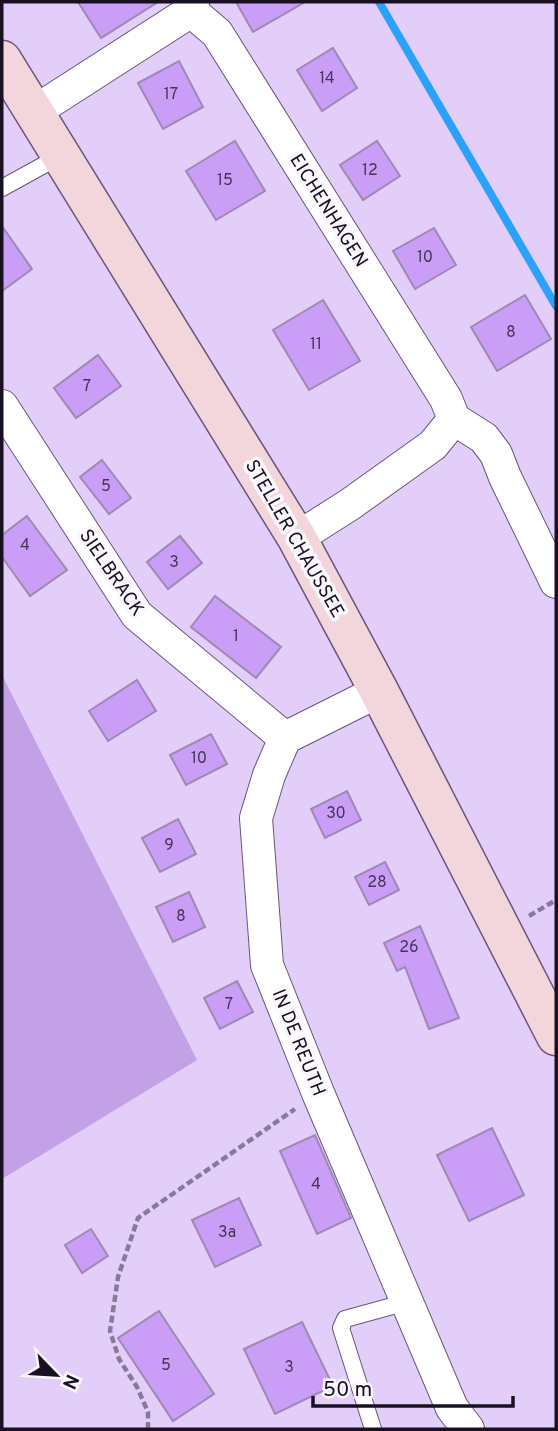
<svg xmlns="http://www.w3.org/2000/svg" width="558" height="1431" font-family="Overpass,sans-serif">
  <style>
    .green { fill: #c3a1e6 }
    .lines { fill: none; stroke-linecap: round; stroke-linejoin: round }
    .stream { stroke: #2ba1f9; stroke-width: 8 }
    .building { fill: #ca9ef6; stroke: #9d89b2; stroke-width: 2 }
    .lane-casing { stroke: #68557b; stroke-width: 18 }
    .street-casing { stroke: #68557b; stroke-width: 34 }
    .secondary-casing { stroke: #68557b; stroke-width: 41 }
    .path { stroke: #887998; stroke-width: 4.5; stroke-dasharray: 7 3.5; stroke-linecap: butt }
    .lane { stroke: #fff; stroke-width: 16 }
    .street { stroke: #fff; stroke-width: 32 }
    .secondary { stroke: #f2d6dc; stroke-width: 38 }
    .labels { text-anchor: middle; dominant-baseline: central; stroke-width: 7; stroke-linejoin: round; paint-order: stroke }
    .number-label { font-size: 16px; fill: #453456 }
    .street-label { font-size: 19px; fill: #191121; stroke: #faf8fd }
  </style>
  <rect width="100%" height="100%" fill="#e3cefa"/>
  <polygon class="green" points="2,675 197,1060 2,1179"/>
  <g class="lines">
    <polyline class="stream" points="379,2 556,306"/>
  </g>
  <g class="building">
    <polygon points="78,2 158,2 101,38"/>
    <polygon points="236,2 305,2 253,32"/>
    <polygon points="333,48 357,88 322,111 297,70"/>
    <polygon points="179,61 203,107 163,129 138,83"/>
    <polygon points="235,141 265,191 216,220 186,171"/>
    <polygon points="377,141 400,176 363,200 340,165"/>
    <polygon points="2,226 32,269 2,291"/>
    <polygon points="434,228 456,265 415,289 393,251"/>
    <polygon points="525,295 551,339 497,371 471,327"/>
    <polygon points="323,300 360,361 309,390 273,330"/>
    <polygon points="98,355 121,386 76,418 54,388"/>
    <polygon points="102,460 131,498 109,514 80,477"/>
    <polygon points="27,516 67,570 30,596 2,557 2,535"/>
    <polygon points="180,536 202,563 168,589 147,562"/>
    <polygon points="215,596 281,647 256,678 191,627"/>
    <polygon points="137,680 156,711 108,741 89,711"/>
    <polygon points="211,734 227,764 186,785 170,755"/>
    <polygon points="347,791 361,820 325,838 311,809"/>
    <polygon points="178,819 196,854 160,872 142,838"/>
    <polygon points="385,862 399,890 369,905 355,877"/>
    <polygon points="189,892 205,927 173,942 156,907"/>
    <polygon points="420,926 459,1018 429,1029 405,967 397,971 384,943"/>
    <polygon points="237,981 253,1012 220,1029 204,998"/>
    <polygon points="492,1128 524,1195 469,1221 437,1155"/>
    <polygon points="315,1135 351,1218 317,1234 280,1151"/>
    <polygon points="239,1198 261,1245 215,1267 192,1220"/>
    <polygon points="91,1229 108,1256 82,1273 65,1245"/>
    <polygon points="159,1311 214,1394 173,1421 118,1338"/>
    <polygon points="302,1322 333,1386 275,1414 244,1349"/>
  </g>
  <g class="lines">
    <defs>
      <g id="lane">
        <polyline points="2,188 60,156"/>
        <polyline points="373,1429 341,1328 345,1319 407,1302"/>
      </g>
      <g id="street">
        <polyline points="191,11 217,33 446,399 454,419 433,445 349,505 297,538"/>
        <polyline points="34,112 191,11 193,2"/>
        <polyline points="2,406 137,615 285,738"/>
        <polyline points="454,419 484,438 496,454 505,477 556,582"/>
        <polyline points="379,691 285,738 269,775 256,818 267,965 318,1093 452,1408 468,1429"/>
      </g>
      <polyline id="secondary" points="2,60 297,538 379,691 556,1036"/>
    </defs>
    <use href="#lane" class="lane-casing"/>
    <use href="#street" class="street-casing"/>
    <use href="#secondary" class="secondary-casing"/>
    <g class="path">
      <polyline points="529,916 556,900"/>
      <polyline points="148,1429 148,1412 137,1387 119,1359 110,1331 118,1277 138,1218 295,1109"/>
    </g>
    <use href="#lane" class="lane"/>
    <use href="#street" class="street"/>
    <use href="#secondary" class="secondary"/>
  </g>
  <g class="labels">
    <g class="number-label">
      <text x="327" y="79">14</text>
      <text x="171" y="95">17</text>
      <text x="370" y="171">12</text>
      <text x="225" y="181">15</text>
      <text x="425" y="258">10</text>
      <text x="511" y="333">8</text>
      <text x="316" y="345">11</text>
      <text x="87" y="387">7</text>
      <text x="106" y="487">5</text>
      <text x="25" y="546">4</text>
      <text x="174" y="563">3</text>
      <text x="236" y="637">1</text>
      <text x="199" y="759">10</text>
      <text x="336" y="814">30</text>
      <text x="169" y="846">9</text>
      <text x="377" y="883">28</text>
      <text x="181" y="917">8</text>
      <text x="409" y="948">26</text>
      <text x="229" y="1005">7</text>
      <text x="316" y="1185">4</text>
      <text x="227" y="1233">3a</text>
      <text x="166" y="1366">5</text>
      <text x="289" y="1368">3</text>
    </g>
    <g class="street-label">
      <text transform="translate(328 211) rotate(58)">EICHENHAGEN</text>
      <text transform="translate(294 539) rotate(60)">STELLER CHAUSSEE</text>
      <text transform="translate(111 573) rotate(56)">SIELBRACK</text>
      <text transform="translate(298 1043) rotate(68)">IN DE REUTH</text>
    </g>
  </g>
  <rect width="558" height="1431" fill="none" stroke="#191121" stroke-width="7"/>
  <g transform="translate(56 1375) rotate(115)" stroke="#faf8fd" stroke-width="5" paint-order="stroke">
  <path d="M0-5L12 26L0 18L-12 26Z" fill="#191121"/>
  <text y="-10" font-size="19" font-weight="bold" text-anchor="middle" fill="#191121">N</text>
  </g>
  <path d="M313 1396v10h200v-10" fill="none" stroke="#191121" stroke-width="3.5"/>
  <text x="323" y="1396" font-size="21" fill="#191121" stroke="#faf8fd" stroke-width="5" paint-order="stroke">50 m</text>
</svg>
